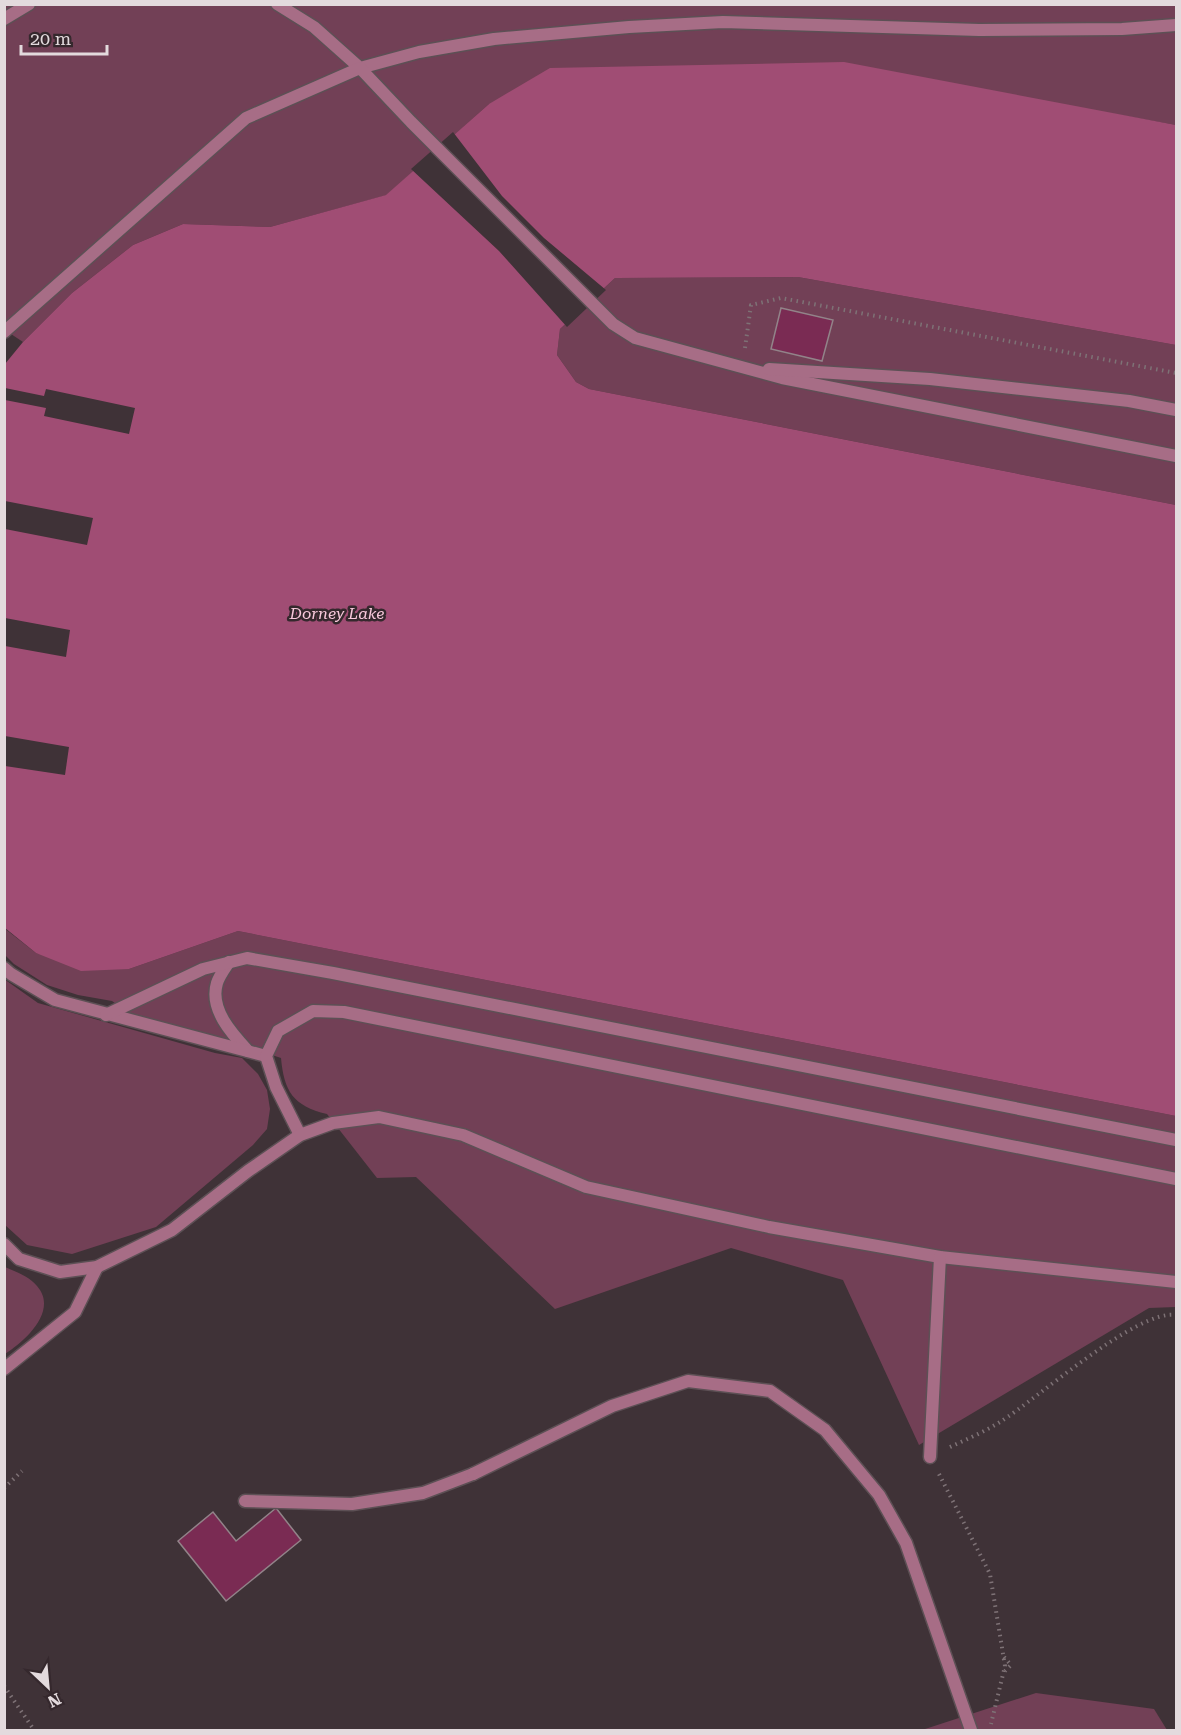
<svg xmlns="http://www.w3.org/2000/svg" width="1181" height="1735" font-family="'Roboto Serif',serif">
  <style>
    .green { fill: #724056 }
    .water { fill: #a04d74 }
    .pier { fill: #3f3237 }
    .building { fill: #7a2b53; stroke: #928389; stroke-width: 1.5 }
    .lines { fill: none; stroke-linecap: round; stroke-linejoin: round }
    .lane-casing { stroke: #5d5055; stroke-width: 15 }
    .street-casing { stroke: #5d5055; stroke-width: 15 }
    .path { stroke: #7e7276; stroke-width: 4; stroke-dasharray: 1.5 4.5; stroke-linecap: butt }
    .lane { stroke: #a76d86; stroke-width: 12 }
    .street { stroke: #a76d86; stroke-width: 12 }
    .labels { text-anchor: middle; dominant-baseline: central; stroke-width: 5; stroke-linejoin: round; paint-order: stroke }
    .water-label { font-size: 16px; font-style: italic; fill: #f9c9dc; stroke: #35282d }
  </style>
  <rect width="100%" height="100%" fill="#3f3237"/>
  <g class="green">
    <polygon points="4,5 1176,5 1176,125 1086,109 489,104 387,195 270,227 183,224 133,245 72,293 23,342 5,330"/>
    <polygon points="798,277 1176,345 1176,505 589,389 576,382 557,355 560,329 615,278"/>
    <path d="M 4,928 L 36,953 L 129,969 L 238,931 L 1176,1116 L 1176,1307 L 1149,1308 L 919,1445 L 843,1280 L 731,1248 L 555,1309 L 416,1177 L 377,1178 L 327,1114 C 293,1106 284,1091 281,1058 L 215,1036 L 129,1013 L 112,1001 L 78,995 L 47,985 L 14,964 L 5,955 Z"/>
    <polygon points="4,979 38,1003 215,1053 242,1058 258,1074 267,1090 270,1109 267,1129 253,1145 156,1227 72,1254 27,1245 5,1225"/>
    <path d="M 5,1267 C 16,1272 29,1276 37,1286 C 59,1311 24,1342 5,1354 Z"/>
    <polygon points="1036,1693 1154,1709 1167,1730 922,1730"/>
  </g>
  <polygon class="water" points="844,62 1176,125 1176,345 798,277 615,278 560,329 557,355 576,382 589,389 1176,505 1176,1116 238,931 129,969 81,971 36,953 5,928 5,364 23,342 72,293 133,245 183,224 270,227 386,195 489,104 550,68"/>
  <g class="pier">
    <polygon points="453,132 502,196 544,238 606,290 567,327 499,251 411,169"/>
    <polygon points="5,388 44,396 46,389 135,408 129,434 44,416 46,408 5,400"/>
    <polygon points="5,501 93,518 87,545 5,529"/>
    <polygon points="5,618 70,630 66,657 5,646"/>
    <polygon points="5,736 69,747 65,775 5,766"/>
  </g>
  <g class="building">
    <polygon points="781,308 833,320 822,361 771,349"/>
    <polygon points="276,1508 301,1540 226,1601 178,1541 213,1512 236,1541"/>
  </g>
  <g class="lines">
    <defs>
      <g id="lane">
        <polyline points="277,4 314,27 360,68 419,52 494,39 629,27 723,22 979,30 1122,29 1176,25"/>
        <polyline points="4,19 29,4"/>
        <polyline points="4,332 246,118 360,68 411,122 613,324 635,338 782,378 1176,456"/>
        <polyline points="769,369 930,379 1129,401 1176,410"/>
        <path d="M 229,962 C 225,968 219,976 217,983 C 209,1009 232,1034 248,1051"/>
        <polyline points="4,968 11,974 55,1000 266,1056"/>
        <polyline points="106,1015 203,969 247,958 333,973 1176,1140"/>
        <polyline points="300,1135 276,1087 266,1056 278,1031 313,1011 344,1012 1176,1179"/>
        <polyline points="4,1244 19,1259 60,1272 97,1267 172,1230 248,1171 300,1135 333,1123 379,1117 463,1135 586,1187 769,1227 940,1257 1176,1282"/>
        <polyline points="4,1369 75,1312 97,1267"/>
        <polyline points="930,1457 940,1257"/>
        <polyline points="245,1501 352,1504 423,1493 473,1474"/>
      </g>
      <polyline id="street" points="473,1474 612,1406 688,1381 770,1391 825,1430 879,1495 906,1543 971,1730"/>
    </defs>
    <use href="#lane" class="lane-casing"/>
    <use href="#street" class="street-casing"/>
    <g class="path">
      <polyline points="745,348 751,305 781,298 1176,373"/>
      <path d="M 950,1447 C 967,1439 984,1432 1000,1422 C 1037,1399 1137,1309 1176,1315"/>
      <polyline points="939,1474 990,1574 1005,1666 991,1724"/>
      <polyline points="4,1488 22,1471"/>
      <polyline points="1004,1657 1011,1665 1005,1671"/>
      <polyline points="4,1686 34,1730"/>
    </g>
    <use href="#lane" class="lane"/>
    <use href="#street" class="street"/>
  </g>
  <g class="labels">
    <g class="water-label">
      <text x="337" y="613">Dorney Lake</text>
    </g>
  </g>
  <rect width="1181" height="1735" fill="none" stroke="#e3dadd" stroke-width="12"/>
  <g transform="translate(48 1687) rotate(154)" stroke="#35282d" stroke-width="4.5" paint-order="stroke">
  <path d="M0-4.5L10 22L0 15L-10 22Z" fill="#e3dadd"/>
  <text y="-9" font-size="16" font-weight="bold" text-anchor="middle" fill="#e3dadd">N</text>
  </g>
  <path d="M21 45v9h86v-9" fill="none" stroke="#e3dadd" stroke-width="3"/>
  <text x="30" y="45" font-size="18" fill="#e3dadd" stroke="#35282d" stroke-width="4.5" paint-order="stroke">20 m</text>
</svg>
